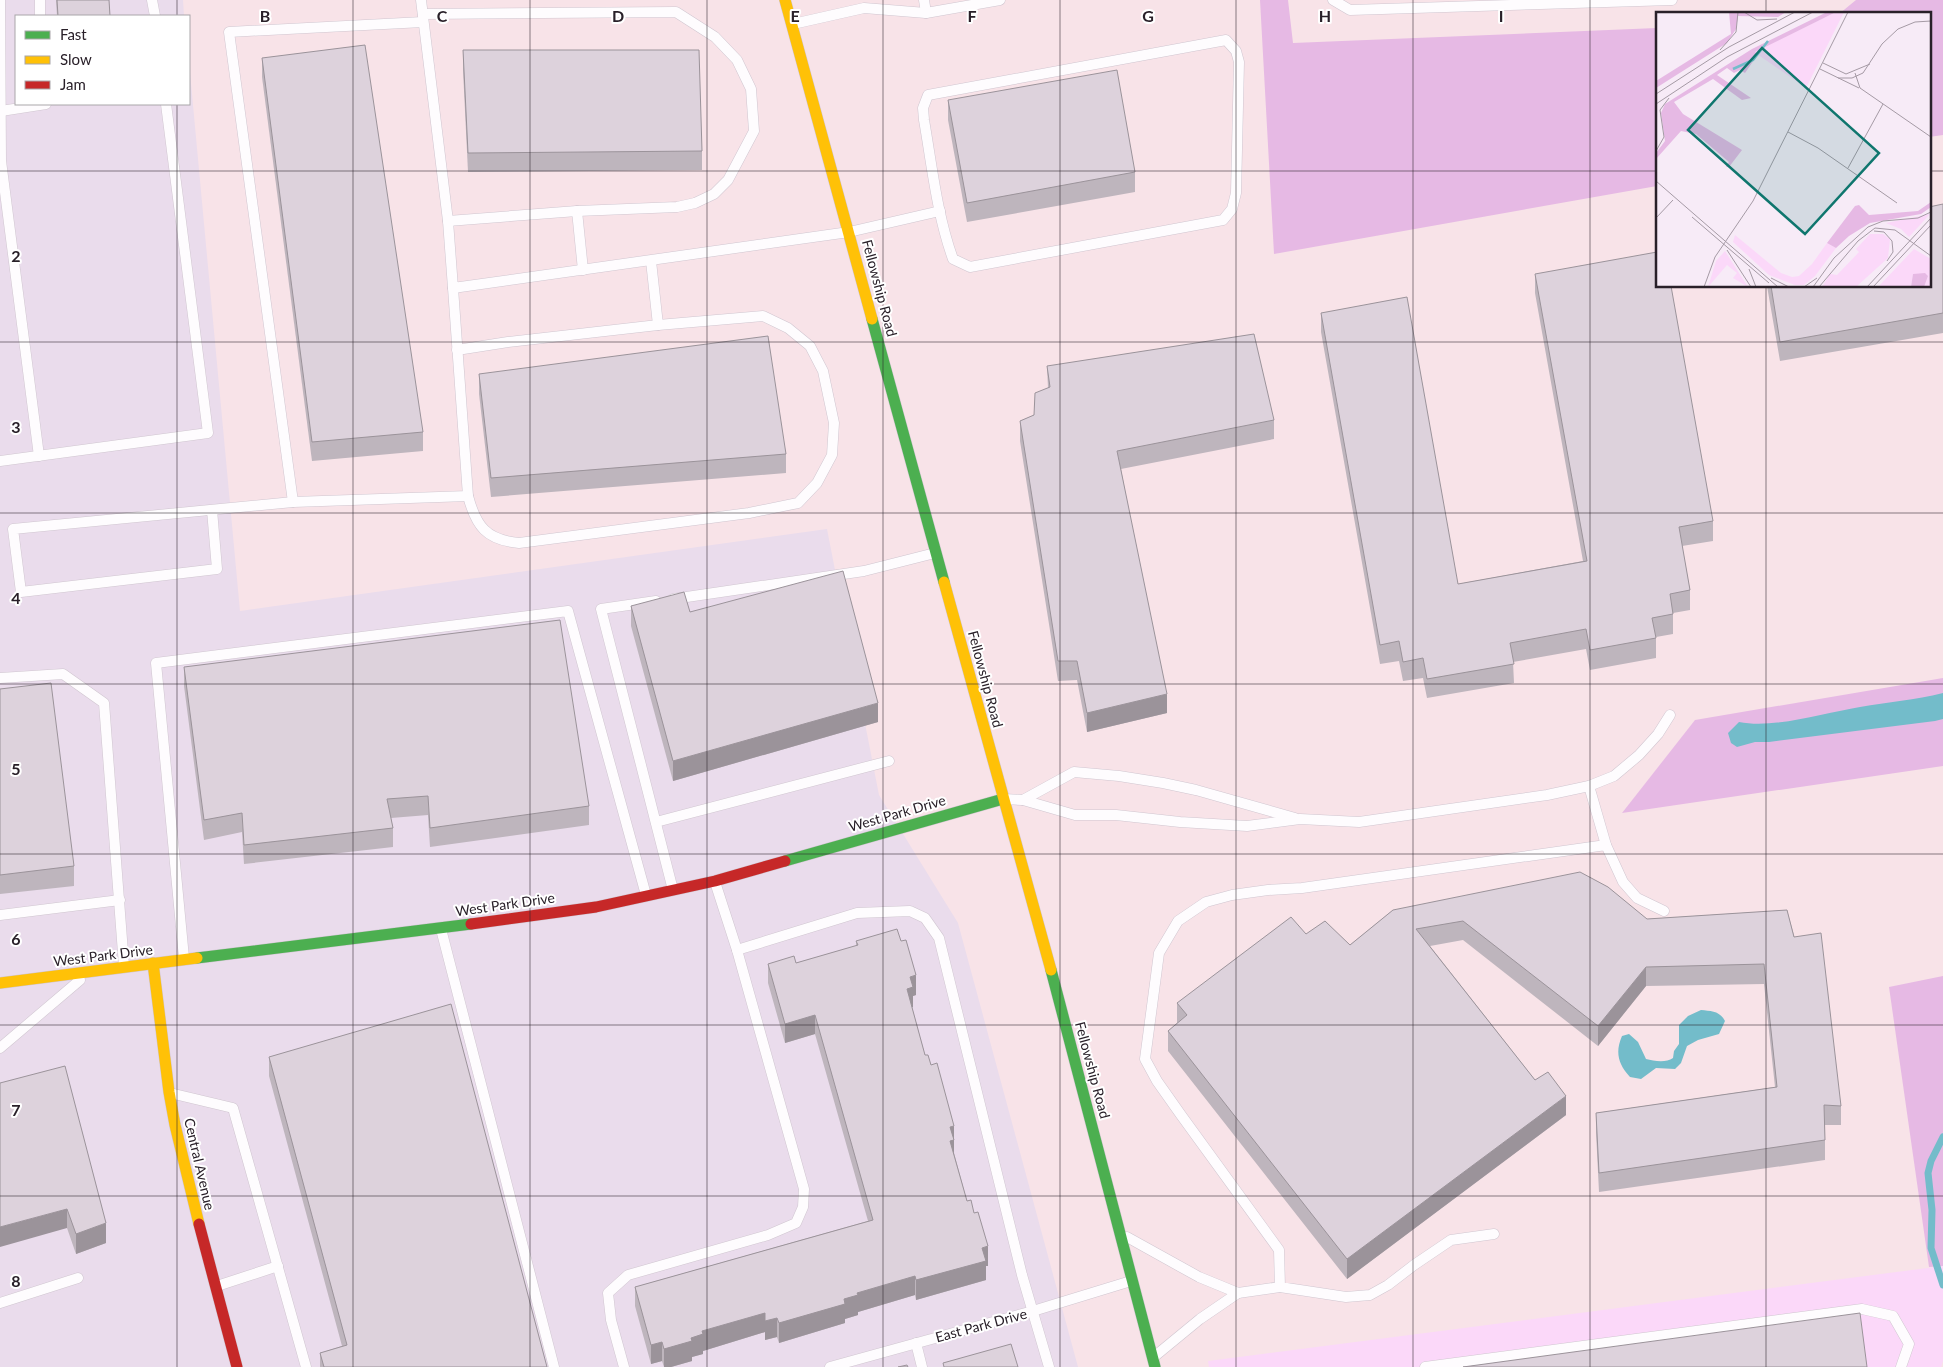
<svg xmlns="http://www.w3.org/2000/svg" width="1943" height="1367" font-family="Lato,sans-serif">
  <style>
    .commercial { fill: #f8e3e8; fill-rule: evenodd }
    .industrial { fill: #eadcec }
    .green { fill: #fbd8f9 }
    .forest { fill: #e6b9e4 }
    .water { fill: #73bcca }
    .lines { fill: none; stroke-linecap: round; stroke-linejoin: round }
    .stream { stroke: #73bcca; stroke-width: 7 }
    .lane-casing { stroke: #d0c6d0; stroke-width: 11 }
    .fast-casing { stroke: #d0c6d0; stroke-width: 12 }
    .slow-casing { stroke: #d0c6d0; stroke-width: 12 }
    .jam-casing { stroke: #d0c6d0; stroke-width: 12 }
    .lane { stroke: #fefcfe; stroke-width: 10 }
    .fast { stroke: #4caf50; stroke-width: 11 }
    .slow { stroke: #ffc107; stroke-width: 11 }
    .jam { stroke: #c62828; stroke-width: 11 }
    .wall { fill: #beb5bd }
    .shaded-wall { fill: #9b939a }
    .building { fill: #ddd2dc; stroke: #9b939a }
    .grid { fill: none; stroke: #292029; stroke-width: 1; stroke-opacity: 0.55 }
    .labels { text-anchor: middle; dominant-baseline: central; stroke-width: 4; stroke-linejoin: round; paint-order: stroke }
    .street-label { font-size: 14px; fill: #292029; stroke: #fff }
    .inset-river { fill: none; stroke: #73bcca; stroke-width: 2.5 }
    .inset-road { fill: none; stroke: #a59aa5; stroke-width: 1 }
    .view { fill: #0f766e; fill-opacity: 0.15; stroke: #0f766e; stroke-width: 2.5 }
    .inset-edge { fill: none; stroke: #292029; stroke-width: 2.5 }
    .grid-label { font-size: 16px; text-anchor: middle; font-weight: bold; fill: #292029; stroke: #fff; stroke-width: 4; stroke-linejoin: round; paint-order: stroke }
  </style>
  <rect width="100%" height="100%" fill="#f7ebf7"/>
  <path class="commercial" d="M 0,0 L 1943,0 L 1943,1367 L 0,1367 ZM 1657,14 L 1929,14 L 1929,286 L 1657,286 ZM 16,16 L 189,16 L 189,104 L 16,104 Z"/>
  <polygon class="industrial" points="0,0 183,0 184,16 16,16 16,104 189,104 189,62 240,611 827,529 879,795 958,923 1078,1367 0,1367"/>
  <polygon class="green" points="1943,1266 1943,1361 1941,1367 1209,1367 1208,1361"/>
  <g class="forest">
    <polygon points="1260,0 1288,0 1293,43 1657,28 1657,186 1274,254"/>
    <polygon points="1856,0 1943,0 1943,135 1929,137 1929,14 1839,14"/>
    <polygon points="1943,678 1943,766 1622,813 1695,720"/>
    <polygon points="1943,976 1943,1266 1929,1267 1889,987"/>
  </g>
  <g class="water">
    <path d="M 1943,693 L 1943,719 L 1935,721 L 1769,742 L 1755,742 L 1737,747 L 1731,743 L 1728,733 L 1739,722 C 1774,729 1824,713 1860,707 C 1888,702 1915,700 1943,693 Z"/>
    <path d="M 1701,1010 C 1711,1011 1720,1011 1725,1021 L 1719,1034 L 1698,1040 L 1687,1046 L 1681,1063 L 1675,1069 L 1656,1068 L 1641,1079 L 1630,1077 C 1618,1064 1615,1052 1622,1036 L 1629,1034 L 1638,1042 L 1646,1059 C 1654,1061 1666,1063 1673,1058 L 1674,1051 L 1679,1044 L 1679,1025 L 1688,1016 Z"/>
  </g>
  <g class="lines">
    <polyline class="stream" points="1943,1137 1931,1161 1928,1173 1932,1210 1931,1248 1943,1285"/>
    <defs>
      <g id="lane">
        <polyline points="0,0 1,161 39,456"/>
        <polyline points="40,0 40,16"/>
        <polyline points="152,0 155,16"/>
        <polyline points="421,0 448,221 453,288 849,232 940,211"/>
        <polyline points="924,0 926,13"/>
        <polyline points="1333,0 1350,10 1672,0"/>
        <polyline points="423,14 676,12 715,37 737,60 751,89 754,131 728,180 714,194 695,203 677,207 577,211 448,221"/>
        <polyline points="423,22 229,32 293,502 468,496 453,288"/>
        <polyline points="793,24 864,8 926,13 1000,0"/>
        <path d="M 1226,40 L 1236,51 L 1239,62 L 1236,193 L 1232,209 L 1223,220 L 970,267 L 953,259 C 937,215 932,166 924,120 L 923,108 L 928,95 Z"/>
        <polyline points="1,111 46,104"/>
        <polyline points="577,211 583,270"/>
        <polyline points="457,350 508,342 658,325 651,261"/>
        <polyline points="0,461 208,433 166,104"/>
        <path d="M 468,496 C 476,526 486,540 519,543 L 749,513 L 798,503 L 817,483 L 832,455 L 834,423 L 823,371 L 810,346 L 788,328 L 763,316 L 658,325"/>
        <polyline points="212,510 217,569 21,592 13,529 293,502"/>
        <polyline points="673,599 864,571 935,553"/>
        <polyline points="656,601 601,609 673,890"/>
        <polyline points="0,678 63,674 104,703 124,966"/>
        <polyline points="1589,786 1606,845"/>
        <polyline points="1004,799 1023,800 1075,815 1116,815 1180,822 1247,826 1300,819 1359,822 1547,795 1589,786 1614,776 1639,755 1658,734 1670,715"/>
        <polyline points="1023,800 1074,772 1119,776 1163,783 1196,790 1295,818"/>
        <polyline points="656,822 889,761"/>
        <polyline points="0,915 120,900"/>
        <polyline points="441,929 554,1367"/>
        <polyline points="737,950 857,913 910,911 925,918 939,938 1022,1275 1049,1367"/>
        <polyline points="184,958 156,663 568,611 646,895"/>
        <polyline points="0,1048 80,980"/>
        <polyline points="170,1093 233,1108 306,1367"/>
        <polyline points="1494,1234 1451,1240 1414,1265 1388,1285 1370,1295 1346,1297 1280,1287 1279,1250 1181,1115 1157,1081 1145,1059 1159,953 1178,921 1206,902 1232,895 1268,890 1302,888 1606,845 1623,882 1637,898 1664,911"/>
        <polyline points="1127,1237 1199,1277 1238,1293 1200,1319 1155,1356"/>
        <polyline points="217,1286 278,1266"/>
        <polyline points="1238,1293 1280,1287"/>
        <polyline points="0,1303 78,1278"/>
        <polyline points="916,1343 922,1367"/>
        <polyline points="624,1367 611,1320 608,1293 628,1275 768,1235 796,1223 803,1207 804,1189 737,950 715,882"/>
        <polyline points="830,1367 1033,1311 1131,1281"/>
        <polyline points="1425,1367 1862,1309 1893,1316 1909,1344 1901,1367"/>
      </g>
      <g id="fast">
        <polyline points="872,319 944,582"/>
        <polyline points="785,861 1003,799"/>
        <polyline points="197,958 471,924"/>
        <polyline points="1051,970 1155,1367"/>
      </g>
      <g id="slow">
        <polyline points="785,0 872,319"/>
        <polyline points="944,582 1051,970"/>
        <polyline points="153,963 169,1092 175,1125 199,1224"/>
        <polyline points="0,983 197,958"/>
      </g>
      <g id="jam">
        <polyline points="471,924 596,907 715,881 785,861"/>
        <polyline points="199,1224 237,1367"/>
      </g>
    </defs>
    <use href="#lane" class="lane-casing"/>
    <use href="#fast" class="fast-casing"/>
    <use href="#slow" class="slow-casing"/>
    <use href="#jam" class="jam-casing"/>
    <use href="#lane" class="lane"/>
    <use href="#fast" class="fast"/>
    <use href="#slow" class="slow"/>
    <use href="#jam" class="jam"/>
  </g>
  <g class="wall">
    <polygon points="56,0 109,0 110,16 57,16"/>
    <polygon points="463,50 702,151 702,170 468,172 463,70"/>
    <polygon points="262,58 423,432 423,451 312,461 262,77"/>
    <polygon points="948,100 1135,172 1135,192 967,222 948,120"/>
    <polygon points="1943,204 1943,333 1780,361 1767,286 1929,286"/>
    <polygon points="1535,274 1713,521 1713,541 1682,546 1690,590 1690,610 1673,613 1673,634 1656,637 1656,658 1590,670 1586,649 1513,662 1514,683 1427,698 1423,678 1403,681 1399,661 1380,664 1321,332 1321,313 1458,584 1583,561 1535,293"/>
    <polygon points="1047,366 1274,420 1274,439 1121,469 1167,713 1087,732 1077,680 1058,681 1020,441 1020,421 1034,415 1048,388"/>
    <polygon points="479,374 786,454 786,473 491,497 479,394"/>
    <polygon points="631,606 690,612 878,722 673,781 631,626"/>
    <polygon points="184,667 589,806 589,825 430,847 428,815 391,818 393,828 393,847 244,864 242,832 204,840 184,686"/>
    <polygon points="0,689 74,866 74,886 0,894"/>
    <polygon points="1393,910 1647,919 1787,910 1841,1106 1841,1125 1825,1125 1825,1160 1599,1192 1596,1132 1596,1113 1775,1087 1764,984 1646,986 1598,1046 1463,940 1430,946 1535,1080 1566,1115 1347,1279 1168,1051 1168,1031 1177,1023 1177,1003 1306,934 1350,945"/>
    <polygon points="856,941 916,995 913,996 913,1007 912,1007 925,1055 954,1145 954,1153 967,1201 988,1266 986,1266 986,1280 916,1300 915,1295 858,1312 858,1315 845,1319 845,1323 779,1343 777,1337 765,1340 765,1332 703,1351 703,1354 692,1357 692,1361 671,1367 664,1367 662,1361 651,1364 635,1306 635,1287 868,1221 815,1034 785,1043 768,983 768,964 796,963 856,946"/>
    <polygon points="269,1057 547,1367 320,1367 320,1353 342,1346 269,1076"/>
    <polygon points="0,1083 106,1243 76,1254 67,1228"/>
  </g>
  <g class="shaded-wall">
    <polygon points="1167,694 1167,713 1087,732 1087,713"/>
    <polygon points="878,703 878,722 673,781 673,761"/>
    <polygon points="1646,967 1646,986 1598,1046 1598,1026"/>
    <polygon points="916,975 916,995 913,996 913,1007 907,1009 907,989 910,977"/>
    <polygon points="815,1015 815,1034 785,1043 785,1024"/>
    <polygon points="1566,1096 1566,1115 1347,1279 1347,1259"/>
    <polygon points="954,1126 954,1159 950,1160 950,1127"/>
    <polygon points="67,1209 67,1228 0,1247 0,1227"/>
    <polygon points="106,1223 106,1243 76,1254 76,1234"/>
    <polygon points="988,1246 988,1266 986,1266 986,1280 916,1300 916,1280 982,1248"/>
    <polygon points="915,1276 915,1295 858,1312 858,1315 845,1319 845,1323 779,1343 779,1323 844,1299 857,1293"/>
    <polygon points="765,1313 765,1332 703,1351 703,1354 692,1357 692,1361 671,1367 664,1367 664,1349 691,1338 702,1331"/>
    <polygon points="777,1318 777,1337 765,1340 765,1321"/>
    <polygon points="662,1342 662,1361 651,1364 651,1345"/>
  </g>
  <g class="building">
    <polygon points="57,0 109,0 110,16 58,16"/>
    <polygon points="365,45 423,432 312,442 262,58"/>
    <polygon points="463,50 699,50 702,151 468,153"/>
    <polygon points="1117,70 1135,172 967,203 948,100"/>
    <polygon points="1943,204 1943,313 1780,342 1771,286 1929,286 1929,207"/>
    <polygon points="1657,252 1657,286 1671,286 1713,521 1679,527 1690,590 1670,594 1673,614 1652,618 1656,638 1590,650 1586,629 1510,643 1514,664 1427,679 1423,658 1403,662 1399,641 1380,645 1321,313 1407,297 1458,584 1587,561 1535,274"/>
    <polygon points="1254,334 1274,420 1117,451 1167,694 1087,713 1077,661 1058,661 1020,421 1034,415 1035,393 1050,387 1047,366"/>
    <polygon points="768,336 786,454 491,478 479,374"/>
    <polygon points="843,571 878,703 673,761 631,606 684,592 690,612"/>
    <polygon points="560,620 589,806 430,828 428,796 387,799 393,828 244,845 242,813 204,820 184,667"/>
    <polygon points="51,683 74,866 0,875 0,689"/>
    <polygon points="1580,872 1608,887 1647,919 1787,910 1794,937 1821,933 1841,1106 1824,1105 1825,1140 1599,1173 1596,1113 1777,1087 1764,964 1646,967 1598,1026 1463,921 1416,929 1535,1080 1548,1072 1566,1096 1347,1259 1168,1031 1187,1015 1177,1003 1291,917 1306,934 1325,921 1350,945 1393,910"/>
    <polygon points="897,929 901,941 906,940 916,975 910,977 913,987 907,989 925,1055 928,1055 931,1065 937,1063 954,1126 950,1127 954,1140 950,1141 967,1201 971,1200 974,1213 978,1212 988,1246 982,1248 986,1261 916,1280 915,1276 857,1293 858,1295 844,1299 845,1304 779,1323 777,1318 765,1321 765,1313 702,1331 703,1334 691,1338 692,1341 664,1349 662,1342 651,1345 635,1287 873,1220 815,1015 785,1024 768,964 794,956 796,963 858,945 856,941"/>
    <polygon points="451,1004 547,1367 324,1367 320,1353 347,1345 269,1057"/>
    <polygon points="65,1066 106,1223 76,1234 67,1209 0,1227 0,1083"/>
    <polygon points="1860,1313 1867,1367 1463,1367"/>
    <polygon points="1011,1344 1018,1367 944,1367 943,1363"/>
    <polygon points="907,1365 908,1367 898,1367"/>
  </g>
  <path class="grid" d="M 177,0 L 177,16M 353,0 L 353,1367M 530,0 L 530,1367M 707,0 L 707,1367M 883,0 L 883,1367M 1060,0 L 1060,1367M 1236,0 L 1236,1367M 1413,0 L 1413,1367M 1590,0 L 1590,1367M 1766,0 L 1766,14M 177,104 L 177,1367M 0,171 L 1657,171M 1929,171 L 1943,171M 1766,286 L 1766,1367M 0,342 L 1943,342M 0,513 L 1943,513M 0,684 L 1943,684M 0,854 L 1943,854M 0,1025 L 1943,1025M 0,1196 L 1943,1196"/>
  <g class="labels">
    <g class="street-label">
      <text transform="translate(880 288) rotate(75)">Fellowship Road</text>
      <text transform="translate(986 679) rotate(75)">Fellowship Road</text>
      <text transform="translate(897 813) rotate(-16)">West Park Drive</text>
      <text transform="translate(505 904) rotate(-8)">West Park Drive</text>
      <text transform="translate(103 955) rotate(-7)">West Park Drive</text>
      <text transform="translate(1093 1070) rotate(75)">Fellowship Road</text>
      <text transform="translate(200 1164) rotate(77)">Central Avenue</text>
      <text transform="translate(981 1325) rotate(-15)">East Park Drive</text>
    </g>
  </g>
  <g transform="translate(1656 12)">
    <rect width="275" height="275" fill="#f7ebf7"/>
    <path d="M 180,0 L 188,0 L 150,76 L 98,40 ZM 274,202 L 253,225 L 245,217 L 230,211 ZM 214,222 L 227,222 L 234,227 L 232,246 L 200,275 L 166,275 L 174,262 L 181,263 L 203,240 L 200,237 ZM 79,223 L 125,261 L 136,265 L 143,264 L 156,252 L 171,231 L 180,236 L 159,264 L 148,273 L 139,273 L 113,263 L 77,230 ZM 258,237 L 275,247 L 275,275 L 268,275 L 272,264 L 257,262 L 255,275 L 222,275 ZM 69,239 L 92,275 L 77,266 L 81,261 L 71,253 L 52,275 L 60,249 Z" fill="#fbd8f9"/>
    <path d="M 73,0 L 130,0 L 122,5 L 82,4 L 80,17 L 71,31 L 0,76 L 0,69 L 75,22 ZM 171,0 L 180,0 L 99,40 L 102,42 L 89,61 L 84,58 L 78,61 L 71,56 L 61,63 L 95,86 L 86,88 L 57,67 L 18,90 L 27,102 L 86,138 L 73,155 L 70,155 L 73,150 L 40,122 L 25,119 L 0,147 L 0,141 L 9,129 L 5,101 L 9,92 L 96,37 ZM 275,190 L 275,195 L 265,202 L 214,211 L 193,224 L 180,236 L 171,231 L 199,194 L 203,193 L 213,203 L 262,199 ZM 269,261 L 272,264 L 268,275 L 255,275 L 257,262 Z" fill="#e6b9e4"/>
    <path class="inset-river" d="M 77,57 L 97,48 L 112,29"/>
    <path class="inset-road" d="M 88,0 L 101,8 L 121,7M 64,38 L 80,20 L 82,0M 167,51 L 190,62 L 214,52M 164,57 L 203,76M 199,61 L 204,76 L 275,125M 182,66 L 196,66 L 207,61 L 226,32 L 242,17 L 259,10 L 275,9M 0,82 L 73,35 L 139,0M 0,92 L 71,45 L 157,0M 132,120 L 162,136 L 241,191M 0,139 L 8,125 L 4,98 L 13,86M 192,156 L 227,92M 0,169 L 122,275M 36,205 L 113,271M 0,206 L 17,188M 218,219 L 228,220 L 236,229 L 237,240 L 231,249M 71,238 L 95,275M 93,257 L 100,275M 115,266 L 133,275M 48,275 L 59,245 L 97,189 L 192,0M 148,275 L 161,266M 157,275 L 178,246 L 212,215 L 227,209 L 262,206 L 275,200M 163,275 L 202,229 L 219,216 L 239,218 L 275,244M 211,275 L 275,206M 217,275 L 275,213"/>
    <path class="view" d="M 106,36 L 223,141 L 149,222 L 32,118 Z"/>
    <rect width="275" height="275" class="inset-edge"/>
  </g>
  <g class="grid-label">
    <text x="265" y="22">B</text>
    <text x="442" y="22">C</text>
    <text x="618" y="22">D</text>
    <text x="795" y="22">E</text>
    <text x="972" y="22">F</text>
    <text x="1148" y="22">G</text>
    <text x="1325" y="22">H</text>
    <text x="1501" y="22">I</text>
    <text x="16" y="262">2</text>
    <text x="16" y="433">3</text>
    <text x="16" y="604">4</text>
    <text x="16" y="775">5</text>
    <text x="16" y="945">6</text>
    <text x="16" y="1116">7</text>
    <text x="16" y="1287">8</text>
  </g>
  <rect x="15" y="15" width="175" height="90" fill="#ffffff" stroke="#a9a6a9"/>
  <rect x="25" y="31" width="25" height="8" fill="#4caf50" stroke="#a9a6a9"/>
  <text x="60" y="40" font-size="15" fill="#292029">Fast</text>
  <rect x="25" y="56" width="25" height="8" fill="#ffc107" stroke="#a9a6a9"/>
  <text x="60" y="65" font-size="15" fill="#292029">Slow</text>
  <rect x="25" y="81" width="25" height="8" fill="#c62828" stroke="#a9a6a9"/>
  <text x="60" y="90" font-size="15" fill="#292029">Jam</text>
</svg>
